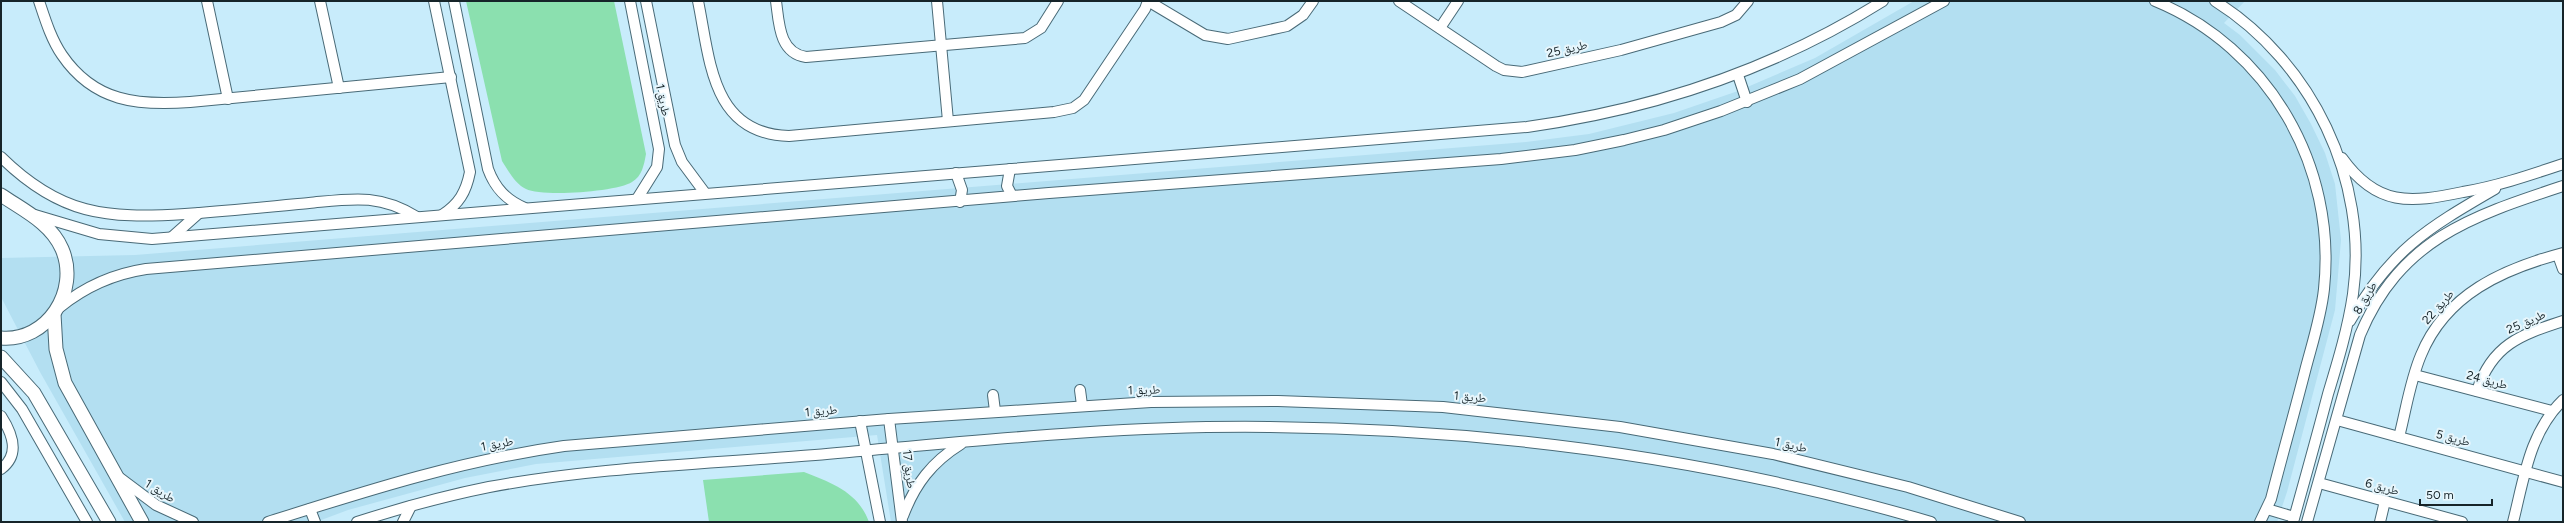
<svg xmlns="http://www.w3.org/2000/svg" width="2564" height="523" font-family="Figtree,'Noto Naskh Arabic',sans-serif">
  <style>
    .built { fill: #b3dff1 }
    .green { fill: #8be0af }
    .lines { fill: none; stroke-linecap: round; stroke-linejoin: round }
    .minor-casing { stroke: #496a77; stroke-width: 12 }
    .tertiary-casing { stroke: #496a77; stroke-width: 15 }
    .minor { stroke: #fff; stroke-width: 10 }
    .tertiary { stroke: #fff; stroke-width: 13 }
    .labels { text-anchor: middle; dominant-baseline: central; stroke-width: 4; stroke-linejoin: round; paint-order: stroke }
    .street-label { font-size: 12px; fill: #162429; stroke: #e7f6fc }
  </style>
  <rect width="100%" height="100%" fill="#c8ecfb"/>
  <polygon class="built" points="1914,1 2245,1 2224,23 2240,35 2275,70 2295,96 2311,124 2325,153 2335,184 2341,240 2335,310 2287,492 2277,522 891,522 877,435 536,464 465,478 348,510 316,522 125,522 40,372 1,297 1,258 135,255 1526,142 1589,134 1674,113 1738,91 1815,58"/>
  <g class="green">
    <path d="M 466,1 L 614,1 L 646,154 C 644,165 642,176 632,182 C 617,192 542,197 526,189 C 515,184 508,170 502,161 Z"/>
    <path d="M 804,472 C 832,483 858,492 869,522 L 709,522 L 703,480 Z"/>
  </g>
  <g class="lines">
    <defs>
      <g id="minor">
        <path d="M 39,1 C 45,19 51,39 62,55 C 94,102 138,106 190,102 L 451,77"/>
        <polyline points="207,1 228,99"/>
        <polyline points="320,1 339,88"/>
        <path d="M 434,1 L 470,172 C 466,192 459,204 442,215"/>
        <path d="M 454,1 L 488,169 C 495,188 506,200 525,208"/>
        <polyline points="630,1 659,149 657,167 637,199"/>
        <polyline points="646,1 675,145 682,162 705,193"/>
        <path d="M 698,1 C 710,59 711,134 789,136 L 1054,112 L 1073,108 L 1084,100 L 1145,9 L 1148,1"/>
        <path d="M 776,1 C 779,23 779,53 806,57 L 1025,38 L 1041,28 L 1058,1"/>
        <polyline points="937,1 948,121"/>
        <polyline points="1148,1 1205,35 1228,39 1287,26 1303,15 1313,1"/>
        <polyline points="1399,1 1496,66 1504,70 1522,72 1621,50 1721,22 1736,15 1748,1"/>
        <path d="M 2155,1 C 2269,48 2337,166 2324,289 C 2321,317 2312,344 2305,371 C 2294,414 2282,456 2271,499 L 2260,522"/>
        <path d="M 2215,1 C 2312,62 2369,180 2353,294 C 2348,328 2338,361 2328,394 C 2317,436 2305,479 2293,522"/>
        <polyline points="1440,28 1458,1"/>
        <polyline points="1738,75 1747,102"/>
        <path d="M 1,157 C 60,215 106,219 185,214 C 226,211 267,207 309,203 C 350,199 379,193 417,217"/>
        <path d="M 2342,158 C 2377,207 2410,203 2463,192 C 2498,186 2530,175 2563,164"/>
        <polyline points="1010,169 1007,186 1012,196"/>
        <polyline points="956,173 962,190 960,202"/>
        <path d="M 35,215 L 99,234 L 152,239 L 1527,127 C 1655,109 1773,70 1883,1"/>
        <polyline points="172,237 199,213"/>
        <polyline points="2558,255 2563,269"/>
        <path d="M 60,307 C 86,286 113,274 146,269 L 1049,193 L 1501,159 L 1575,150 L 1624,140 L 1664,130 L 1721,111 L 1800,79 L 1944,1"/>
        <path d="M 2350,321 C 2391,250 2426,229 2495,189"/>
        <polyline points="2415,375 2552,411"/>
        <polyline points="1,382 22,409 87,522"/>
        <polyline points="1080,390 1082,405"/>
        <path d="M 2477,391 C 2492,345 2520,335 2563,321"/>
        <polyline points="993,395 995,411"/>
        <path d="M 1,416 C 12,433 21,454 1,469"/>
        <polyline points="889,419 902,522"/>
        <polyline points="2337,420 2563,482"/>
        <polyline points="860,421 880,522"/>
        <path d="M 2399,437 C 2406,410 2410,381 2421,355 C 2446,294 2503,269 2563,253"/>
        <polyline points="120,478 156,505 193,522"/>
        <polyline points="2319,483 2462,522"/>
        <polyline points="310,509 315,522"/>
        <polyline points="2267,509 2294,517"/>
        <path d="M 903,516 C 915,484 932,462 961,444"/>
        <path d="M 268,522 C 369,490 459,461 564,446 L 889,419 L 1151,402 L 1278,401 L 1443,407 L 1620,427 L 1773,454 L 1908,487 L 2020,522"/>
        <path d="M 357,522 C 401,508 444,496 489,487 C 596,467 706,464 815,455 C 965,442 1117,425 1269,427 C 1492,429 1717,459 1931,522"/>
        <polyline points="403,522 411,506"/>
        <path d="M 2307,522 L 2360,335 C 2400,239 2472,216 2563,186"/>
        <polyline points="2380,522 2385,501"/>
        <path d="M 2513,522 C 2524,479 2529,433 2563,400"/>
      </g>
      <g id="tertiary">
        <path d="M 1,195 C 23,210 51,223 62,249 C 80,291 47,342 1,338"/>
        <polyline points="54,314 56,349 65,383 142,522"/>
        <polyline points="1,357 34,393 109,522"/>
      </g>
    </defs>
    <use href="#minor" class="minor-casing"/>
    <use href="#tertiary" class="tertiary-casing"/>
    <use href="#minor" class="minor"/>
    <use href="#tertiary" class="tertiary"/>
  </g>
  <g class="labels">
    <g class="street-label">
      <text transform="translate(1567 49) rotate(-13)">طريق 25</text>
      <text transform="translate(663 100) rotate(78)">طريق 1</text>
      <text transform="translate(2365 298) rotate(-60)">طريق 8</text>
      <text transform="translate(2438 307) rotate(-49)">طريق 22</text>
      <text transform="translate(2526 322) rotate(-24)">طريق 25</text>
      <text transform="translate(2487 380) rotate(15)">طريق 24</text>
      <text transform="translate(1144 390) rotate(-2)">طريق 1</text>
      <text transform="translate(1470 397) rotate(5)">طريق 1</text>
      <text transform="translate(821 411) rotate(-5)">طريق 1</text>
      <text transform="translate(2453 438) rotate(15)">طريق 5</text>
      <text transform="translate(497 444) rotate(-11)">طريق 1</text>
      <text transform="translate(1791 445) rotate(12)">طريق 1</text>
      <text transform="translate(909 469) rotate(83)">طريق 17</text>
      <text transform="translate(2382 487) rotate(15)">طريق 6</text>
      <text transform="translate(160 491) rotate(32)">طريق 1</text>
    </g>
  </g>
  <rect width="2564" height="523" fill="none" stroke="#162429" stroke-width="4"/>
  <path d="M2420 499v6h72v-6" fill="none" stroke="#162429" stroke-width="2"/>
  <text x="2426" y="499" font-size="12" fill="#162429" stroke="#e7f6fc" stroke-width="3" paint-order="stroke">50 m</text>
</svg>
